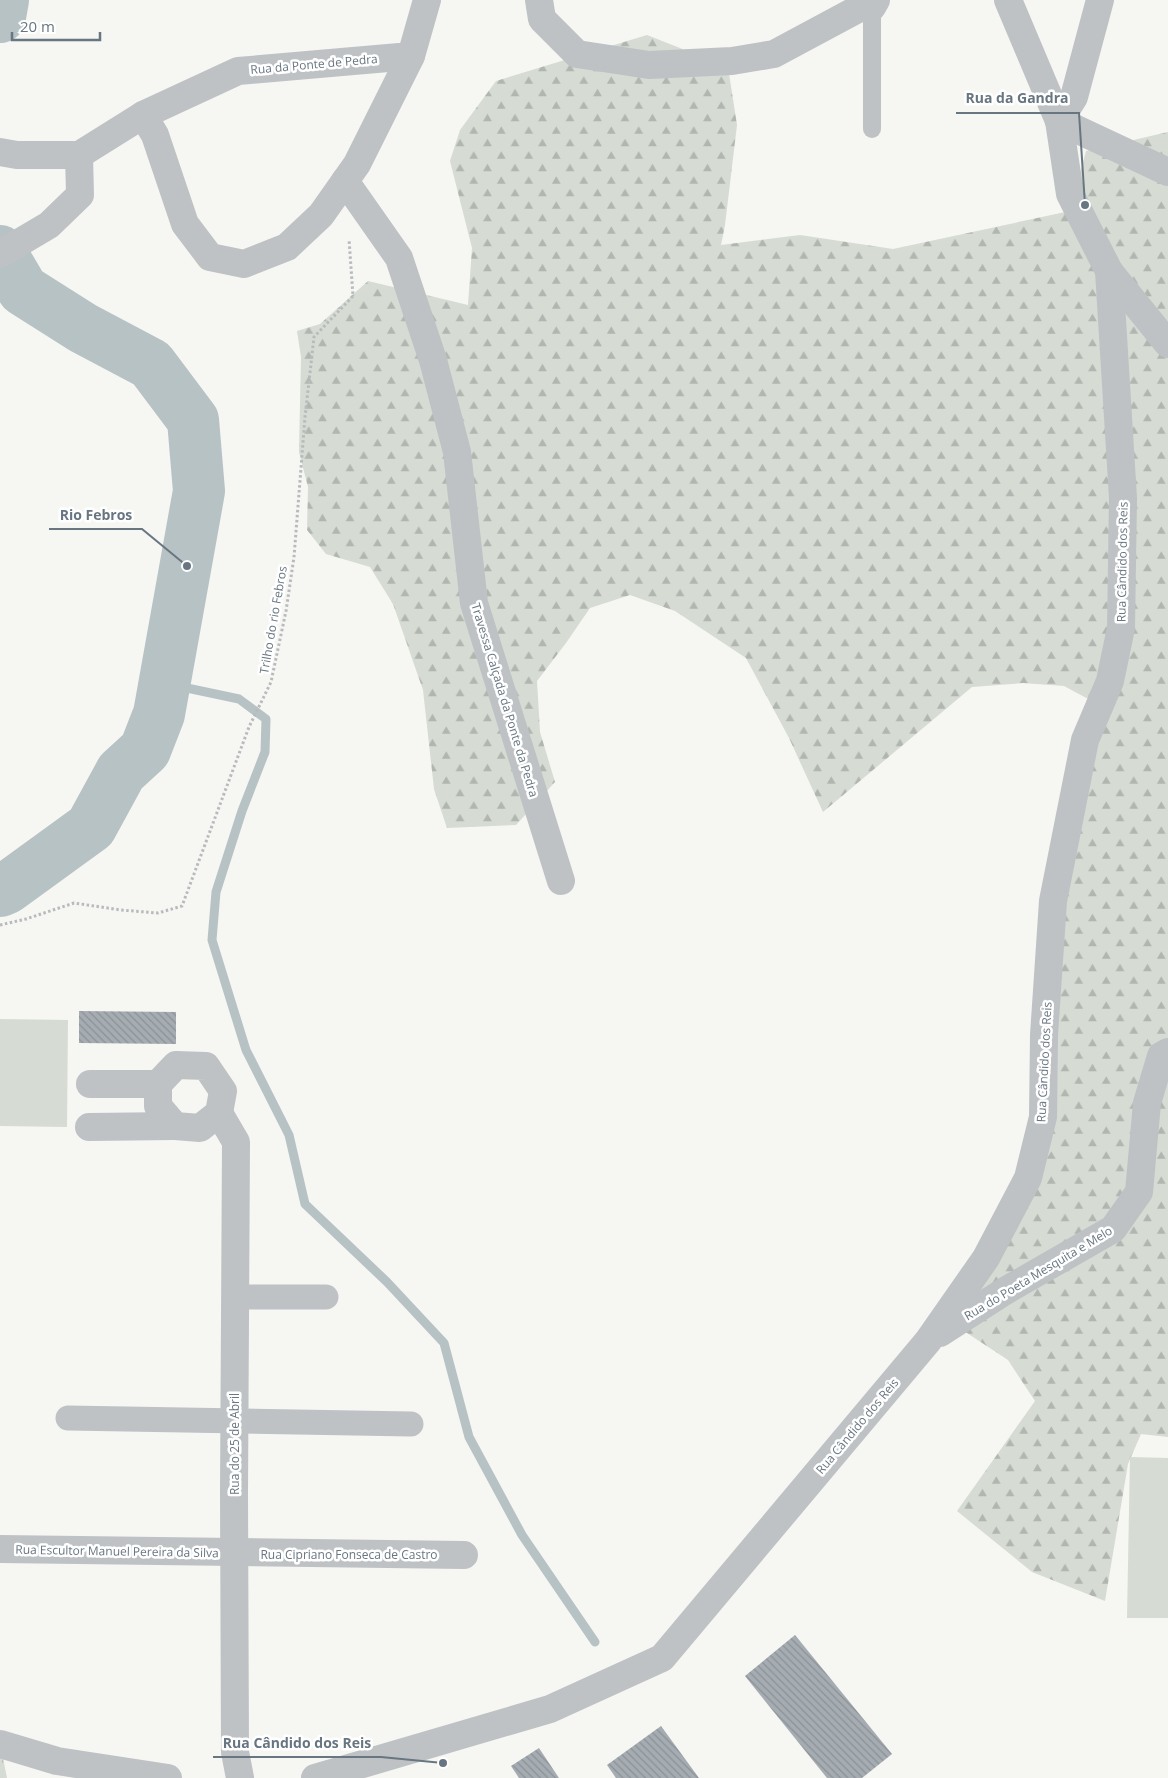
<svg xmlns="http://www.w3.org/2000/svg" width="1168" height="1778" font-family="'Open Sans',sans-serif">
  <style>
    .forest { fill: url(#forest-firs) }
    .park { fill: url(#park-crowns) }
    .garden { fill: #d6dbd3 }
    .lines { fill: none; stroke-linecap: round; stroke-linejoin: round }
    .stream { stroke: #b7c2c5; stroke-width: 9 }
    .river { stroke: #b7c2c5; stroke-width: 52 }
    .building { fill: url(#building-back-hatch) }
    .path { stroke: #b8bbbd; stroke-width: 3; stroke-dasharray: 2.5 2.5; stroke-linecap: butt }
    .service { stroke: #bec2c5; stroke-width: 18 }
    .pedestrian { stroke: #bec2c5; stroke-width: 25 }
    .minor { stroke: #bec2c5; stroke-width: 28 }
    .tertiary { stroke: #bec2c5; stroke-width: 28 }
    .labels { text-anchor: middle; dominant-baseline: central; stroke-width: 5; stroke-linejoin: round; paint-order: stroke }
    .street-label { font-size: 12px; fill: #687681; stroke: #fff }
    .leader { fill: none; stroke: #687681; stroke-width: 2 }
    .callout-dot { fill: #687681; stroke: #fff; stroke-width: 2 }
    .callout-label { font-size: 14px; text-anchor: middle; font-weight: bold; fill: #687681; stroke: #fff; stroke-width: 5; stroke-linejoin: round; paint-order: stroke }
  </style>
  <defs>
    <pattern id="forest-firs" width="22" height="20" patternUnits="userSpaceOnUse" patternTransform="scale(1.25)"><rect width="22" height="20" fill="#d6dbd3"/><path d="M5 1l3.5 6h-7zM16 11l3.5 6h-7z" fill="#b1b6b1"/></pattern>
    <pattern id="park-crowns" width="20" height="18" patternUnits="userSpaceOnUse" patternTransform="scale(1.25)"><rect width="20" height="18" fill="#d6dbd3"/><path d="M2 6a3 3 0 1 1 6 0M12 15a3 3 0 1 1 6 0" fill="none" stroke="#b1b6b1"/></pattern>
    <pattern id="building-back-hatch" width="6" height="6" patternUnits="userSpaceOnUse" patternTransform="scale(1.25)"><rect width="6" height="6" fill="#a6adb2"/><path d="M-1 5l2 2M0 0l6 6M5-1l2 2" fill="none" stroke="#8b9196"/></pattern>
  </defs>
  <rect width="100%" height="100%" fill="#f6f6f3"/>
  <polygon class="forest" points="647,35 728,67 737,125 725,225 721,245 800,235 893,249 1070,211 1086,151 1168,132 1168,1437 1141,1434 1128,1464 1105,1601 1032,1572 957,1511 1035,1401 1008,1360 935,1312 1013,1202 1042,1129 1040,964 1092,701 1064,686 1023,683 972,687 823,812 789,738 746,658 675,611 630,595 590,608 566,643 537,681 540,732 555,782 516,825 447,828 434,789 423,690 393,604 370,567 326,554 307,530 308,487 299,452 301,357 297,331 320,324 368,281 468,305 472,248 450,161 460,130 496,81"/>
  <polygon class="park" points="0,1757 3,1758 7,1778 0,1778"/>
  <g class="garden">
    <polygon points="0,1019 68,1020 67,1127 0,1126"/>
    <polygon points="1130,1457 1168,1458 1168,1618 1127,1618"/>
  </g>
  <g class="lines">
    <polyline class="stream" points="166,674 187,688 239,699 266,719 265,752 242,811 216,892 212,940 246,1050 289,1135 305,1204 387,1282 444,1343 469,1437 522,1535 595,1642"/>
    <g class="river">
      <polyline points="0,17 3,0"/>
      <polyline points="0,251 23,290 83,328 151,364 193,420 199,491 159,714 145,750 121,772 91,827 7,888 0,891"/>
    </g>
  </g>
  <g class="building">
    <polygon points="79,1011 176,1012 176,1044 79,1043"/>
    <polygon points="795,1635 892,1754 862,1778 827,1778 745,1676"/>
    <polygon points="661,1726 699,1778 616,1778 607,1765"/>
    <polygon points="539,1748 559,1778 519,1778 511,1766"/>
  </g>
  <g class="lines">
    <polyline class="path" points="0,925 26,919 74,903 121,910 158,913 182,906 249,727 271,682 286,611 294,557 305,417 314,337 353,296 349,239"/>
    <polyline class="service" points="872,129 872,7"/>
    <g class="pedestrian">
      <polyline points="235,1297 326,1297"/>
      <polyline points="68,1418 411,1424"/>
    </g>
    <g class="minor">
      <polyline points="539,0 542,19 577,54 649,65 732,61 774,54 858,9 872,7 876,0"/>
      <polyline points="143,115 155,135 185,224 210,257 244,264 287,247 321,215 357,164 411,56"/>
      <polyline points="1059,121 1074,97 1100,0"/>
      <polyline points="1059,121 1168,172"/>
      <polyline points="345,181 399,258 433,360 457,452 474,603 561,881"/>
      <polyline points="0,254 49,225 80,195 79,155"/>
      <polyline points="1109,271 1168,344"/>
      <polygon points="176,1065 206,1066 223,1091 219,1113 200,1128 175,1126 158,1106 158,1084"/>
      <polyline points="90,1084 158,1084"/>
      <polyline points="219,1113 236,1142 234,1493 235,1752 240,1778"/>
      <polyline points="89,1127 175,1126"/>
      <polyline points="940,1333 1005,1291 1113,1229 1139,1192 1147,1103 1161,1056 1168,1052"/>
      <polyline points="0,1549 464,1555"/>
      <polyline points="0,1744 57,1761 168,1778"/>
      <polyline points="315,1778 550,1709 662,1658 928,1341 986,1258 1028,1178 1043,1117 1044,1035 1053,901 1085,740 1110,681 1121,628 1123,498 1109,271 1070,194 1059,121 1008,0"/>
    </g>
    <polyline class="tertiary" points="0,152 17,155 79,155 143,115 238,71 411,56 427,0"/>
  </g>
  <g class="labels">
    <g class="street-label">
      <text transform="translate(314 64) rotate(-5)">Rua da Ponte de Pedra</text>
      <text transform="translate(1122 562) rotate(-89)">Rua Cândido dos Reis</text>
      <text transform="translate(273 620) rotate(-80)">Trilho do rio Febros</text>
      <text transform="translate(505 700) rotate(73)">Travessa Calçada da Ponte da Pedra</text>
      <text transform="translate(1044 1062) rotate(-87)">Rua Cândido dos Reis</text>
      <text transform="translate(1038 1273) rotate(-31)">Rua do Poeta Mesquita e Melo</text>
      <text transform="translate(857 1426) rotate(-50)">Rua Cândido dos Reis</text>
      <text transform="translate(234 1444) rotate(-90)">Rua do 25 de Abril</text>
      <text transform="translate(117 1551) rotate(1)">Rua Escultor Manuel Pereira da Silva</text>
      <text x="349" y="1554">Rua Cipriano Fonseca de Castro</text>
    </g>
  </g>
  <path class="leader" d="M1085 205L1079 113H956M187 566L142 529H49M443 1763L381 1757H213"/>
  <g class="callout-dot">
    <circle cx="1085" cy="205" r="5"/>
    <circle cx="187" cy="566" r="5"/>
    <circle cx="443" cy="1763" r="5"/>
  </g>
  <g class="callout-label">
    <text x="1017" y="103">Rua da Gandra</text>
    <text x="96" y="520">Rio Febros</text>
    <text x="297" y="1748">Rua Cândido dos Reis</text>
  </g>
  <path d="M12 32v8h88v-8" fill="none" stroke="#687681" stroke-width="2.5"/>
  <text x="20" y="32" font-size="15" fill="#687681" stroke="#ffffff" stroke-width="4" paint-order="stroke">20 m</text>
</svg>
